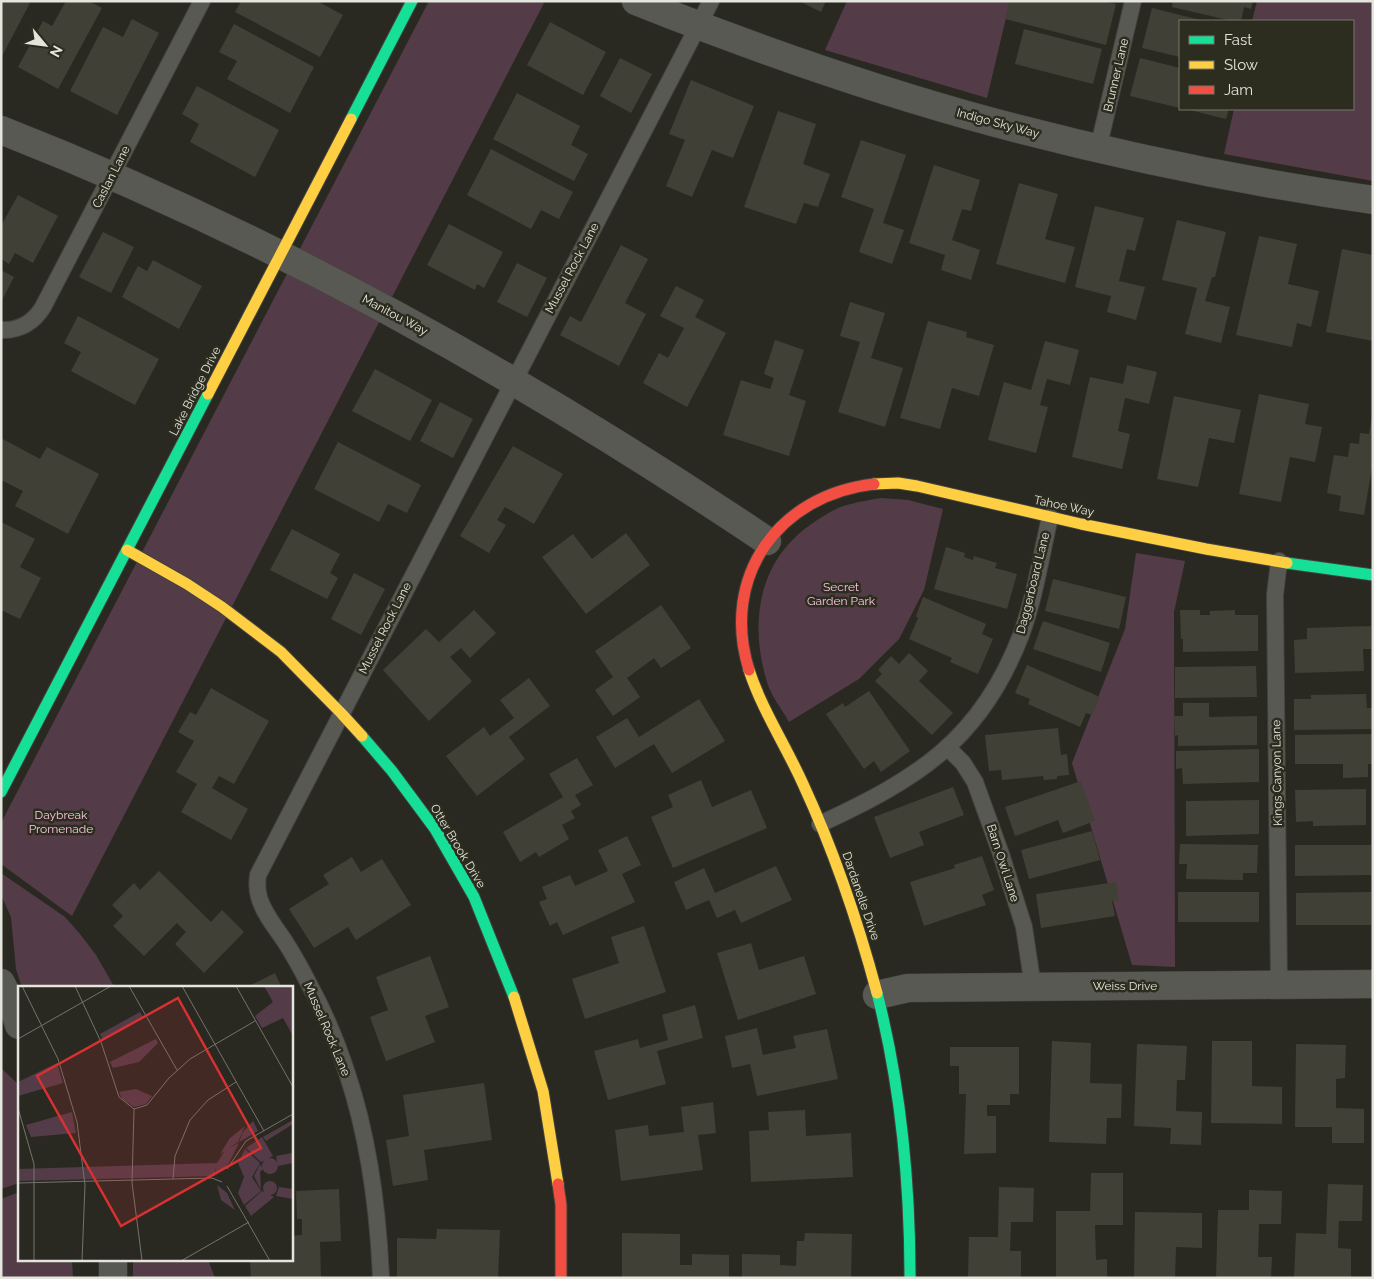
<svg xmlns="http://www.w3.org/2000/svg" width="1374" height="1279" font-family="Raleway,sans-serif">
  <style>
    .green { fill: #533c48 }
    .building { fill: #404036 }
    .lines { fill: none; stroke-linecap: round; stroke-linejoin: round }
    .lane-casing { stroke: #43433e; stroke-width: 18 }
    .street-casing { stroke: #43433e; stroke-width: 29 }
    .fast-casing { stroke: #43433e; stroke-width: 13 }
    .slow-casing { stroke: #43433e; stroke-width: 13 }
    .jam-casing { stroke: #43433e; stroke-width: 13 }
    .lane { stroke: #595954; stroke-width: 16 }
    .street { stroke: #595954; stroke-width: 28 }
    .fast { stroke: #16e098; stroke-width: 11 }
    .slow { stroke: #ffcf43; stroke-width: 11 }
    .jam { stroke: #f24e42; stroke-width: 11 }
    .labels { text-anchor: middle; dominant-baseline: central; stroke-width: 5; stroke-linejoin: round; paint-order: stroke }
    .street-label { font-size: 12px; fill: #e4e5dc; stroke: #2c2c1f }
    .park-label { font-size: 12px; fill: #fcc4e3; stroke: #2c2c1f }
    .inset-road { fill: none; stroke: #74746c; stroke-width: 1 }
    .view { fill: #d73131; fill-opacity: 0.15; stroke: #d73131; stroke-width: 2.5 }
    .inset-edge { fill: none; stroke: #e4e5dc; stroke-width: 2.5 }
  </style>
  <rect width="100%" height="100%" fill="#292922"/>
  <g class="green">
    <polygon points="429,1 545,1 72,916 1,864 1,823"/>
    <polygon points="847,1 1010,1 987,98 825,50"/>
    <polygon points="1257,1 1373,1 1373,181 1224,154 1234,109 1353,109 1353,21 1252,21"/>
    <path d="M 881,498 L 908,500 L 943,509 L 924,590 L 899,639 L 859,679 L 789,722 C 782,709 771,696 767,682 C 749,623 758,562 810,525 C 823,516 836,507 851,504 C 861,501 871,500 881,498 Z"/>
    <polygon points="1136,553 1185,561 1174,612 1175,967 1132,965 1072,763 1125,629"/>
    <polygon points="1,873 65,917 80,934 96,955 115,988 22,988 16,969 11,917 1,895"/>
    <polygon points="1,1068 19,1085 19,1183 1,1189"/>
    <polygon points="19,1192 19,1260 72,1260 73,1278 1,1278 1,1199"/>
    <polygon points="133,1260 208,1260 215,1278 133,1278"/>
  </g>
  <g class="building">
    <polygon points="1,1 31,1 1,58"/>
    <polygon points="66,1 89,1 102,8 58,89 18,67 43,21 52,26"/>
    <polygon points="241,1 317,1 343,15 320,57 235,12"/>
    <polygon points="799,1 826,1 821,12"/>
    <polygon points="1009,1 1103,1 1116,4 1106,45 1005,19"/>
    <polygon points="1173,1 1253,1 1251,9 1244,7 1241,21 1232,21 1172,7"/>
    <polygon points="1152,8 1204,21 1180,21 1180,57 1142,48"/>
    <polygon points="132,19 159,33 117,115 70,91 103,27 123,37"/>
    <polygon points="550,22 606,52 583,95 527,65"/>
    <polygon points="234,24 314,67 290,113 227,79 237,61 219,52"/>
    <polygon points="1024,29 1102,49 1093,84 1015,64"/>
    <polygon points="620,58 652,74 631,113 600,96"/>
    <polygon points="1140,58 1180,68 1180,108 1130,96"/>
    <polygon points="691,80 754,106 733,158 712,150 692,197 666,186 685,140 669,134"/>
    <polygon points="197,86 279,130 255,177 190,142 199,124 182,114"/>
    <polygon points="517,93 580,126 571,145 588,154 574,181 493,139"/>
    <polygon points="1186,109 1229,109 1226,119"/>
    <polygon points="778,111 816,124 803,164 830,174 818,207 804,203 796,224 744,207"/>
    <polygon points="861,140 906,155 883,223 904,230 892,264 859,252 874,209 841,197"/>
    <polygon points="491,149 573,192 559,219 541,210 531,229 467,195"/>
    <polygon points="934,165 980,180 971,211 962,209 952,240 980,250 971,280 941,270 945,255 909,243"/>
    <polygon points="1019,183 1058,194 1045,239 1075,247 1065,283 996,264"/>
    <polygon points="18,195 58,216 33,263 15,253 9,264 1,259 1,226"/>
    <polygon points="1095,206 1144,218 1135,251 1127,249 1119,281 1145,287 1136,320 1107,312 1111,296 1075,287"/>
    <polygon points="1177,220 1226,232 1215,277 1212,277 1205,301 1230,307 1221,343 1185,334 1197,288 1162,280"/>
    <polygon points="449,224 503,252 484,288 477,284 475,290 427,265"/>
    <polygon points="103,232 134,247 111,293 79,277"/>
    <polygon points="1259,236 1297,244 1288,284 1319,291 1311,327 1297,323 1292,347 1236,335"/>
    <polygon points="621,245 648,259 625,303 646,314 619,366 560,335 570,316 581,322"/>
    <polygon points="1342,249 1373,255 1373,341 1326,332"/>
    <polygon points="153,260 202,286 179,329 122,297 138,266 147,271"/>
    <polygon points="517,263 547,278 527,317 497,302"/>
    <polygon points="1,270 14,277 1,302"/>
    <polygon points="676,286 704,300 695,317 726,333 687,407 643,383 659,353 668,358 684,328 660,316"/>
    <polygon points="850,302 885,313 871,358 903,368 885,427 838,412 860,342 840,336"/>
    <polygon points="78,316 159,359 135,405 71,371 81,352 64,343"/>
    <polygon points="928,321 967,332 966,337 994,345 979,396 952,388 940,429 900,418"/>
    <polygon points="775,340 804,350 789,395 806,401 789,456 723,435 741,380 770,389 774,378 764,374"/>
    <polygon points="1045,341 1079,350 1070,385 1047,379 1040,405 1048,407 1036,453 988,440 1004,382 1031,390"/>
    <polygon points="1127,365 1157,372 1149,404 1125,398 1118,431 1130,434 1122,469 1072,457 1090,377 1123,384"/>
    <polygon points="375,369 432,400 410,441 352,411"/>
    <polygon points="1259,394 1309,404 1305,424 1322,427 1315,462 1290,457 1281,502 1239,494"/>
    <polygon points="1174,396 1241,410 1234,443 1209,438 1198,487 1157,479"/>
    <polygon points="440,402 473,419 453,458 420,441"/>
    <polygon points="1372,416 1373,462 1364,515 1339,511 1341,496 1327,493 1334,455 1348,457 1350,443 1359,444 1360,433 1369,434"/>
    <polygon points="1,438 40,459 47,447 99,474 68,534 15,506 23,491 1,480"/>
    <polygon points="338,442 421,485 407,513 388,504 379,522 314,489"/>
    <polygon points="513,446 563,474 534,524 505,507 497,520 506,525 489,553 460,536"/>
    <polygon points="1,522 35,539 20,567 41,578 20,619 1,610"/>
    <polygon points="292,529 340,554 330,573 338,578 327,599 270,570"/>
    <polygon points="626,533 650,565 586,614 542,557 573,534 592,559"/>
    <polygon points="946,547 965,553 964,557 973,560 974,556 997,563 995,568 1017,574 1007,609 934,589"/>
    <polygon points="354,573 385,589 361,635 331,619"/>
    <polygon points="1053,579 1126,597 1119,629 1045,611"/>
    <polygon points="923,597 986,624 982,634 993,639 978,674 950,662 952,658 909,639 918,618 916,616"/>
    <polygon points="661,605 691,648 661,668 654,658 627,678 640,697 613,716 595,690 613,677 595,651"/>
    <polygon points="474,610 496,633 470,658 461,648 450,657 472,681 429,721 383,670 426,629 439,642"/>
    <polygon points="1180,610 1200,610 1200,615 1210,615 1210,611 1235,610 1235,615 1258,615 1258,651 1183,652 1183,639 1181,639"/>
    <polygon points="1043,621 1110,643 1101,672 1033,649"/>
    <polygon points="1371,626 1371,649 1363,649 1364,671 1295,673 1294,640 1307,639 1307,628"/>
    <polygon points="909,653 928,671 919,681 953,713 932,735 875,681 882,674 878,670 891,656 899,664"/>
    <polygon points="1027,665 1100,697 1092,715 1086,713 1080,727 1028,704 1030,699 1015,693"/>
    <polygon points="1256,666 1257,697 1175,698 1175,667"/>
    <polygon points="529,678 550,706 509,737 525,759 477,796 446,756 484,727 490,736 514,718 500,700"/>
    <polygon points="211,688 269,721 234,784 219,776 212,788 248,809 231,840 181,812 197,784 176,772 194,741 178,732 190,712 196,715"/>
    <polygon points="869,691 910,751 881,772 874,761 864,769 826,714 843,703 845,707"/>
    <polygon points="1366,694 1367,708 1373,708 1373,729 1294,730 1294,699 1311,699 1311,695"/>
    <polygon points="699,699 725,741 672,773 654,744 615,768 596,737 627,718 639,737"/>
    <polygon points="1183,703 1209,703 1209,717 1257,716 1257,745 1178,746 1178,735 1175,736 1174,716 1183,716"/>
    <polygon points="1058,728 1061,755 1067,754 1069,775 1057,776 1057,779 1044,780 1043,776 1002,780 1001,770 989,771 985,735"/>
    <polygon points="1373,734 1373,764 1368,764 1368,777 1343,778 1343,764 1295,764 1295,735"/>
    <polygon points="1259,749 1259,782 1183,784 1182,768 1176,769 1176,751"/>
    <polygon points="577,758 593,785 575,795 581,805 571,811 575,818 562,825 569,839 539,857 536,852 520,862 503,832 563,797 549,774"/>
    <polygon points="701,780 712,807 751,790 767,828 673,868 651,817 673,807 668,795"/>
    <polygon points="1081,781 1095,821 1063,833 1058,820 1015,836 1005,807"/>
    <polygon points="953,787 964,815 919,832 924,845 890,858 874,817"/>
    <polygon points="1366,789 1366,825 1313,826 1313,821 1296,822 1295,790"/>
    <polygon points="1259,800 1259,834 1186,836 1186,801"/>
    <polygon points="1092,831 1100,860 1029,879 1021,850"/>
    <polygon points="627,836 641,865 622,874 635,902 563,935 557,922 550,926 539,902 547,899 542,887 570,875 575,886 608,871 598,850"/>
    <polygon points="1180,844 1258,845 1257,873 1243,873 1243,880 1186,879 1187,864 1179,864"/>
    <polygon points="1295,845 1371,845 1371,875 1295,876"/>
    <polygon points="982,856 994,890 982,895 986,905 924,926 910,882 955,868 954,865"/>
    <polygon points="352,857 361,872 382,859 411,905 356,940 348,927 314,948 289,909 329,884 323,875"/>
    <polygon points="776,866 792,900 741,923 735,910 717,918 709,900 686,910 674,882 704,868 715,893"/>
    <polygon points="159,871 211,922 222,910 244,932 204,973 175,944 186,932 177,923 144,956 113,926 123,916 112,905 134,883 140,890"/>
    <polygon points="1116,882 1119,900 1112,901 1115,916 1041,928 1036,894"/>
    <rect x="1178" y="892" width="81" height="30"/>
    <polygon points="1371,892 1371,925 1296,925 1296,893"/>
    <polygon points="644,926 666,992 585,1019 572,979 619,963 611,937"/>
    <polygon points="751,943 759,970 804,956 816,994 738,1020 717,953"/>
    <polygon points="430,956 449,1007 425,1016 435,1042 386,1061 370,1017 388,1010 376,977"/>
    <polygon points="275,973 282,988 245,988"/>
    <polygon points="695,1005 703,1038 657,1051 666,1084 608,1100 594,1051 638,1039 640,1048 668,1040 662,1015"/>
    <polygon points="757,1028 763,1055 796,1048 793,1036 827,1029 838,1079 757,1096 750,1064 732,1068 725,1036"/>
    <polygon points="1052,1041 1091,1043 1090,1083 1122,1084 1121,1118 1107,1118 1106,1144 1049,1142"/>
    <polygon points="1212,1041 1252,1041 1252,1086 1282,1087 1282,1124 1211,1123"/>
    <polygon points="1137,1044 1187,1046 1185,1080 1177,1080 1176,1111 1202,1112 1201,1145 1170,1144 1171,1128 1134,1126"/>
    <polygon points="1296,1044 1346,1045 1345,1078 1336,1079 1336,1108 1364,1109 1364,1143 1332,1143 1332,1127 1295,1127"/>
    <polygon points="950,1047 1019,1047 1019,1094 1010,1094 1010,1105 987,1105 987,1116 996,1116 996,1153 964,1154 966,1094 959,1094 959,1066 950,1066"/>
    <polygon points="484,1083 492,1140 424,1150 428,1180 393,1186 386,1140 409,1136 403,1095"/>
    <polygon points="713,1102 716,1133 698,1135 703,1170 621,1181 615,1130 648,1125 649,1136 684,1132 681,1107"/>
    <polygon points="805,1110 806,1136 851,1133 853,1177 751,1182 749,1131 769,1130 768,1112"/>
    <polygon points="1091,1173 1123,1173 1123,1225 1095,1225 1096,1260 1107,1259 1107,1278 1056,1278 1056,1211 1090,1211"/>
    <polygon points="1328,1184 1363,1185 1362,1221 1339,1221 1338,1248 1351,1249 1351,1278 1294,1278 1296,1233 1326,1234"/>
    <polygon points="999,1187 1034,1188 1033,1222 1011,1222 1010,1251 1021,1251 1021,1278 968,1278 969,1237 998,1237"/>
    <polygon points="339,1189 341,1241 320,1242 321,1278 251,1278 250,1260 291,1260 291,1236 302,1235 302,1219 297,1219 296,1191"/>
    <polygon points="1249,1190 1282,1191 1281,1224 1259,1224 1258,1257 1272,1257 1271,1278 1216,1278 1218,1210 1249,1210"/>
    <polygon points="1135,1212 1202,1213 1202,1248 1176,1247 1175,1278 1134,1278"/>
    <polygon points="437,1229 500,1230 498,1278 397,1278 397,1238 436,1239"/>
    <polygon points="622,1233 680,1234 680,1265 692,1265 692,1254 729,1255 729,1278 622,1278"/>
    <polygon points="805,1233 852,1234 851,1278 742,1278 742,1254 780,1255 780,1265 796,1266 797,1241 804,1241"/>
  </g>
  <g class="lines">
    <defs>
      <g id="lane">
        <polyline points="1098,149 1133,1"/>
        <path d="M 1,330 C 19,331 34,322 43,307 L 202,1"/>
        <polyline points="1279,561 1275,595 1279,985"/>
        <polyline points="948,748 963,763 975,782 1001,854 1024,927 1033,987"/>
        <path d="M 820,824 C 917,779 981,740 1021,635 C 1035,597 1041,556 1050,517"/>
        <path d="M 381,1278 C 378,1208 369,1139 347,1073 C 337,1043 325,1013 310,986 C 302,970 293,954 284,940 C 275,927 263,912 259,897 C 257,890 257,882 258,875 L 711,1"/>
      </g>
      <g id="street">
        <path d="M 636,1 C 754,48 874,90 996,123 C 1120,156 1246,182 1373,200"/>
        <path d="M 1,130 C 272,236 526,379 767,541"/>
        <polyline points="1,983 15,1012 19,1025"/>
        <polyline points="877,995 908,988 1373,984"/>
        <polyline points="113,1260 113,1278"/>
      </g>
      <g id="fast">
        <polyline points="351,119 412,1"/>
        <polyline points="1287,563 1373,575"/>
        <polyline points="362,736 392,771 435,829 474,897 514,997"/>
        <polyline points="1,792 208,394"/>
        <path d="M 877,993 C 901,1087 910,1181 910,1278"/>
      </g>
      <g id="slow">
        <polyline points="208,394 351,119"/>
        <polyline points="874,484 898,483 917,486 1081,524 1206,549 1287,563"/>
        <polyline points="127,550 187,584 222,607 281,652 341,713 362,736"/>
        <path d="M 749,670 C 762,710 786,746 803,784 C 834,851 858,922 877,993"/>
        <polyline points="514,997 543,1091 558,1184"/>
      </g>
      <g id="jam">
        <path d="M 749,670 C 720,577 778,495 874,484"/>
        <polyline points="558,1184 561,1205 561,1278"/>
      </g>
    </defs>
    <use href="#lane" class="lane-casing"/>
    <use href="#street" class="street-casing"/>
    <use href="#fast" class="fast-casing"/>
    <use href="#slow" class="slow-casing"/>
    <use href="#jam" class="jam-casing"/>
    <use href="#lane" class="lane"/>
    <use href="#street" class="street"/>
    <use href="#fast" class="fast"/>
    <use href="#slow" class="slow"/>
    <use href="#jam" class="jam"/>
  </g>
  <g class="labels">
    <g class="street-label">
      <text transform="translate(1116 75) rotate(-77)">Brunner Lane</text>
      <text transform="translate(998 123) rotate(15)">Indigo Sky Way</text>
      <text transform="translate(111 177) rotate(-63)">Caslan Lane</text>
      <text transform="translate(572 268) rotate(-62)">Mussel Rock Lane</text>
      <text transform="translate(395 315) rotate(28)">Manitou Way</text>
      <text transform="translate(195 391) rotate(-63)">Lake Bridge Drive</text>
      <text transform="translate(1064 506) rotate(12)">Tahoe Way</text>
      <text transform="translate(1033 583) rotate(-76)">Daggerboard Lane</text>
      <text transform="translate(385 628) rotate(-63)">Mussel Rock Lane</text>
      <text transform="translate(1277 773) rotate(-91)">Kings Canyon Lane</text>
      <text transform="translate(458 846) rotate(59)">Otter Brook Drive</text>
      <text transform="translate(1003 863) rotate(72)">Barn Owl Lane</text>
      <text transform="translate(861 896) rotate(71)">Dardanelle Drive</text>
      <text x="1125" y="986">Weiss Drive</text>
      <text transform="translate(327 1029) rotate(67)">Mussel Rock Lane</text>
    </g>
    <g class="park-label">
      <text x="841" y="587">Secret<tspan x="841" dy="14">Garden Park</tspan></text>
      <text x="61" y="815">Daybreak<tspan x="61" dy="14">Promenade</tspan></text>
    </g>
  </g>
  <g transform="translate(18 986)">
    <rect width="275" height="275" fill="#292922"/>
    <path d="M 246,0 L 275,0 L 275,50 L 265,32 L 244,42 L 237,30 L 255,16 ZM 122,26 L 125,31 L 84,53 L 82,48 ZM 138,53 L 140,57 L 121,76 L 95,82 L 92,76 ZM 39,77 L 45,97 L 0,110 L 0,96 ZM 118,103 L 134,110 L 128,118 L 116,121 L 104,113 L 101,106 ZM 54,126 L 58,147 L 13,151 L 8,139 ZM 275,134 L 275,138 L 248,155 L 245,151 ZM 235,135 L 240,145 L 221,156 L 225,146 ZM 227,140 L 220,156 L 202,168 L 212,152 ZM 244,151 L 255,170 L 243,176 L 228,162 ZM 221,157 L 211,177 L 198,189 L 198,181 L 197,190 L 0,195 L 0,183 L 199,177 L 207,164 ZM 227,163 L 242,177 L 234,191 L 243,205 L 226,219 L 220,207 L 226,191 L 220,177 ZM 274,167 L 275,177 L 260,180 L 258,170 ZM244 180a8 8 0 1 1 16 0a8 8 0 1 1-16 0ZM 242,178 L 245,183 L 242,186 L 243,204 L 236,190 ZM245 202a7 7 0 1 1 14 0a7 7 0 1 1-14 0ZM 199,199 L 209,207 L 217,224 L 203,214 ZM 261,201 L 275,203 L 275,213 L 258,210 ZM 244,205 L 256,211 L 233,230 L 227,220 Z" fill="#533c48"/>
    <path class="inset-road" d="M 4,0 L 40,73 L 59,136 L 67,199 L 64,275M 57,0 L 83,56 L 101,111 L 116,123 L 129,119 L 151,92 L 172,73 L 237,35M 111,0 L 159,84M 164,0 L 246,145M 218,0 L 275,101M 0,53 L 93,0M 0,122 L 16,178 L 16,275M 116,123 L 114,197 L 124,274M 209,183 L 228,155 L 275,128M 155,193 L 157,170 L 172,134 L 190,114 L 218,96M 0,197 L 194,192 L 204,196M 209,200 L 252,275M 163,275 L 231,236"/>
    <path class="view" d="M 160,12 L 243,162 L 103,240 L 19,90 Z"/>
    <rect width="275" height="275" class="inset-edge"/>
  </g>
  <rect width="1374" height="1279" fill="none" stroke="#e4e5dc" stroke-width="5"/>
  <rect x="1179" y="20" width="175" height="90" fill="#2c2c1f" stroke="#76766b"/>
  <rect x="1189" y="36" width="25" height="8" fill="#16e098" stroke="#76766b"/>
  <text x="1224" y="45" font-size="15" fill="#e4e5dc">Fast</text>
  <rect x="1189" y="61" width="25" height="8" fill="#ffcf43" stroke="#76766b"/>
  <text x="1224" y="70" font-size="15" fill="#e4e5dc">Slow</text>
  <rect x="1189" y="86" width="25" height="8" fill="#f24e42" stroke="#76766b"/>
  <text x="1224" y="95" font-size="15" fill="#e4e5dc">Jam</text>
  <g transform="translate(45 45) rotate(119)" stroke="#2c2c1f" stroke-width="4" paint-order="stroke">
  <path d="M0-4L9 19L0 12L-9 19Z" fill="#e4e5dc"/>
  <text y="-8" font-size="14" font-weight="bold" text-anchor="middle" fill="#e4e5dc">N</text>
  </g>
</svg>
